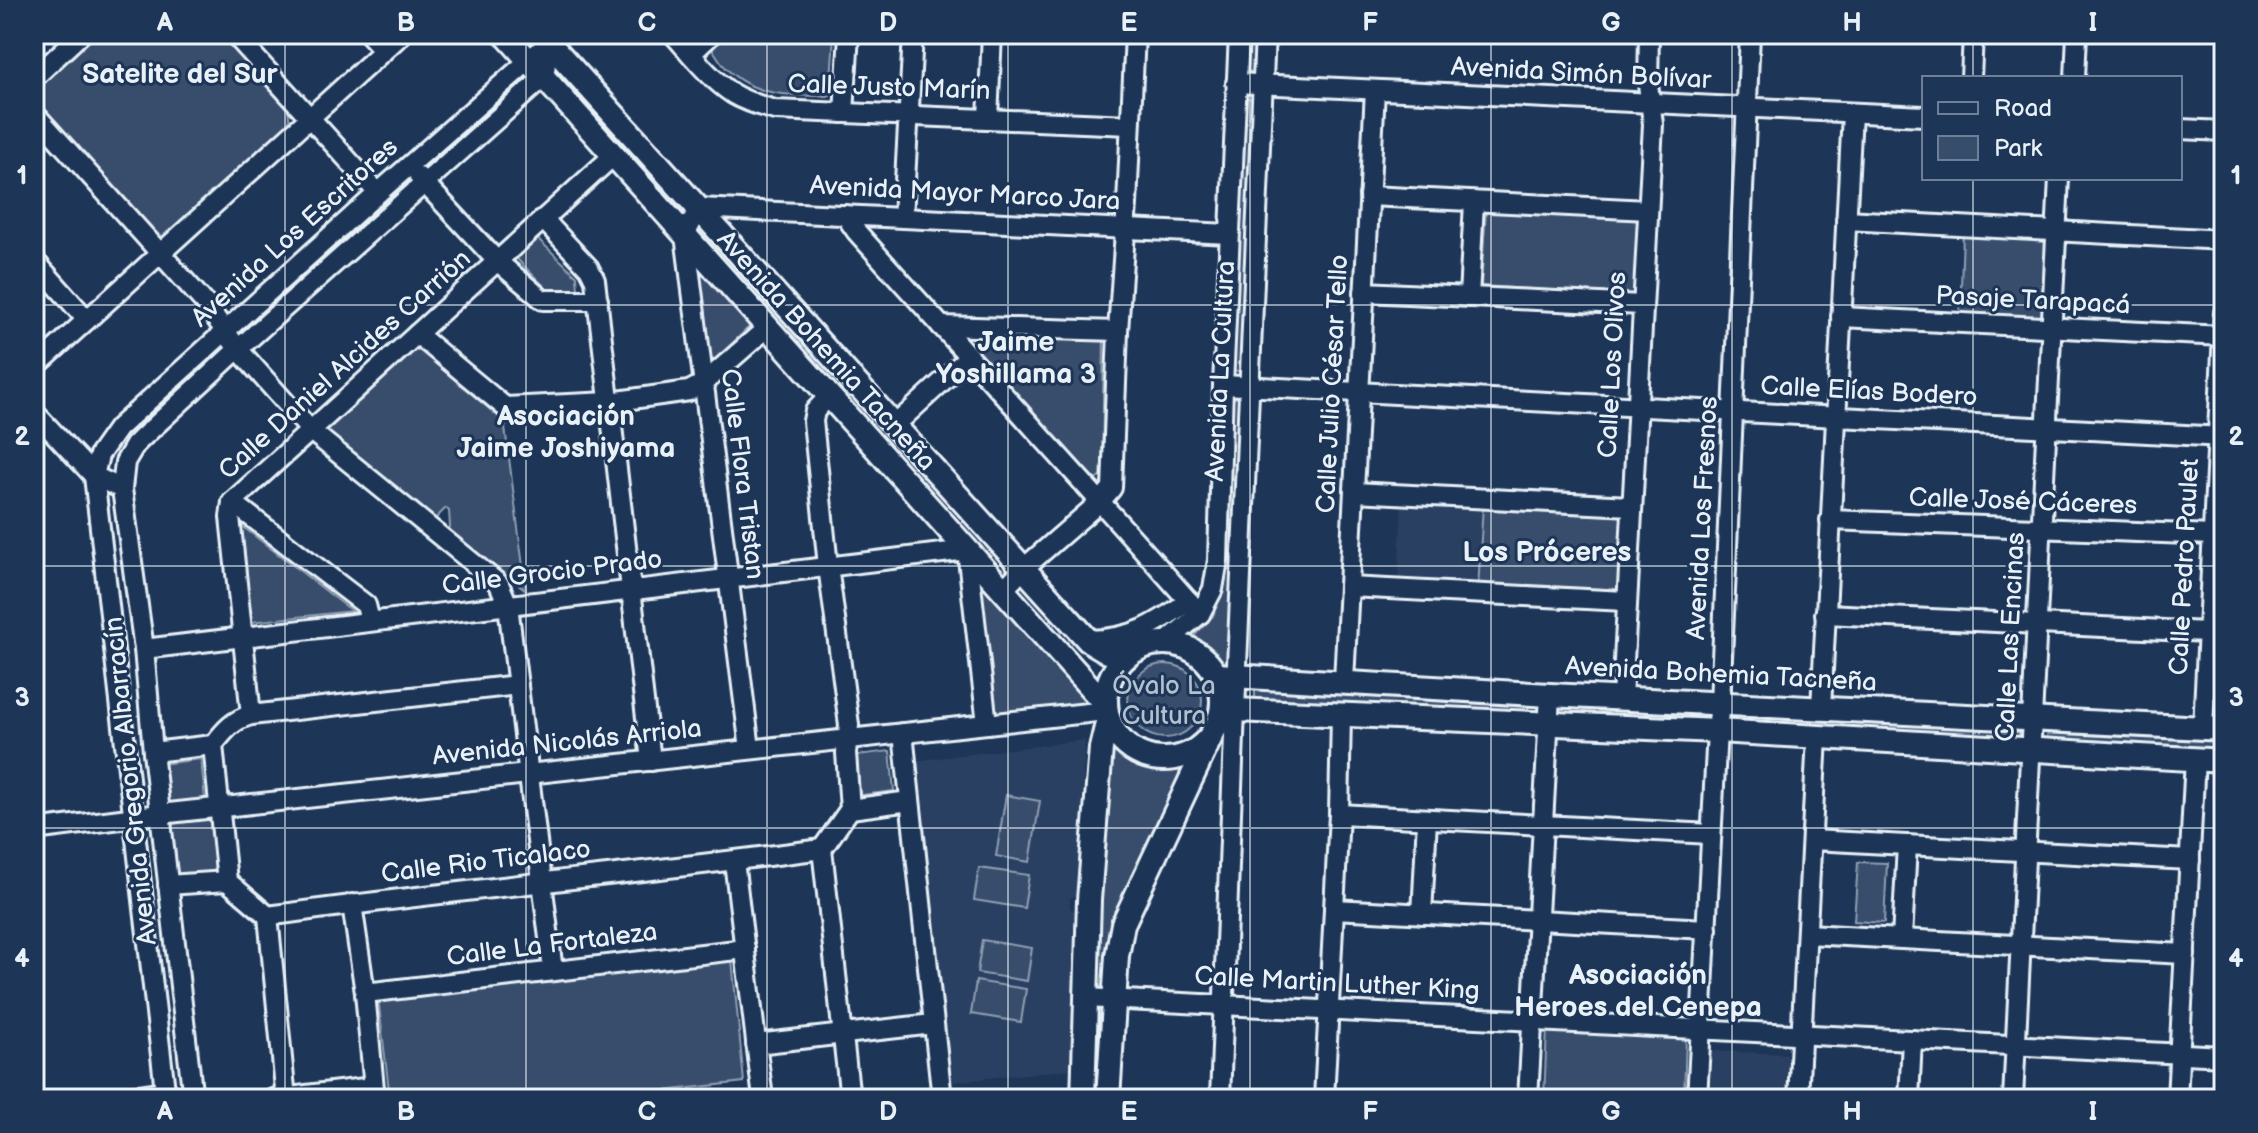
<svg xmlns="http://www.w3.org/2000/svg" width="2258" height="1133" font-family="'Balsamiq Sans',sans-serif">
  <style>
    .built { fill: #2a4162 }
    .green { fill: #374d6c; stroke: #909fb2; stroke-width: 2 }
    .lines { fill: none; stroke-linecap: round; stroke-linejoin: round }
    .minor-casing { stroke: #e8f1f8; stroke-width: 24 }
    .major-casing { stroke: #e8f1f8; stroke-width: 28 }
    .minor { stroke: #1d3557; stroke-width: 18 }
    .major { stroke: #1d3557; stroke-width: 22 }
    .grid { fill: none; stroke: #e8f1f8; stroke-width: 2; stroke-opacity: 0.55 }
    .labels { text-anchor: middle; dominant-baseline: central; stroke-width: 6; stroke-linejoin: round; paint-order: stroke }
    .street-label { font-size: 26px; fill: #e8f1f8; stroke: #1d3557 }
    .park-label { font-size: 26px; fill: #b3c0ce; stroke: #1d3557 }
    .neighbourhood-label { font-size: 28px; font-weight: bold; fill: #e8f1f8; stroke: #1d3557 }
    .neatline { fill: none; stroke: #e8f1f8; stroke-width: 3 }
    .grid-label { font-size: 26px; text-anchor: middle; font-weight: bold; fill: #e8f1f8 }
  </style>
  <rect width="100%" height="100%" fill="#1d3557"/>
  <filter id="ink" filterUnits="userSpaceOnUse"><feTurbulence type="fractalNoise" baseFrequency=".0125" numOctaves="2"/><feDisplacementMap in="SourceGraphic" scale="16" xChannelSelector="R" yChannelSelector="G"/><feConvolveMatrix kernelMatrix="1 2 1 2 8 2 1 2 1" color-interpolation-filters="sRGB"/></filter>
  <g filter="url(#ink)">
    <g class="built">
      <polygon points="1402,503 1482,506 1478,585 1398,583"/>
      <polygon points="1085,740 1077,896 1070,898 1070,908 1076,912 1072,1069 951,1082 914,761"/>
      <polygon points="1712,1051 1787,1054 1786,1099 1710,1099"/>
    </g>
    <g class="green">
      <polygon points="88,34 222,34 288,107 290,127 155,244 34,109 34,83"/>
      <path d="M 725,34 L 834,34 L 830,96 C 794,96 753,97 726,68 C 720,62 716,54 711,47 Z"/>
      <polygon points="1248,34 1258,34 1257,70 1254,73 1246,70"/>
      <polygon points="1248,98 1252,99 1255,103 1244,370 1241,372 1234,370 1245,103"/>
      <polygon points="1486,210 1640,220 1635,295 1481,286"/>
      <polygon points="1963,234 2050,239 2046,320 1960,314"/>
      <polygon points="538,239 577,276 578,290 551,293 517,259"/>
      <polygon points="701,266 751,325 714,361 707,358 697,271"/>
      <polygon points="960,333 1104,335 1102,476 1095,480"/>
      <polygon points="411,350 421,351 507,424 505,427 526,590 447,530 450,527 449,511 446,508 434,520 326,437 323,429"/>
      <polygon points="1239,396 1243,400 1231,664 1228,668 1210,650 1194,641 1193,637 1213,616 1225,583 1233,399"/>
      <polygon points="1483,504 1624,510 1620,597 1478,590"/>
      <polygon points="238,523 352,611 251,622"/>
      <polygon points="976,568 1089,702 999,715 989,711"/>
      <circle cx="1165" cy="701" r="37"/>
      <polygon points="1255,686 1529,698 1528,713 1255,700"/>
      <polygon points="1572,701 1703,708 1703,721 1572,715"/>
      <polygon points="1737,710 2020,725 2019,737 1736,722"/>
      <polygon points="2048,727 2224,736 2224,749 2047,740"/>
      <path d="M 1108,746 C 1140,769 1150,770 1188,765 L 1107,984 L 1104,989 L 1100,989 L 1097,984 Z"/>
      <polygon points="890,751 894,791 854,796 849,756"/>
      <polygon points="201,759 205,799 165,803 161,764"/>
      <polygon points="1006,795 1040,801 1030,862 996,856"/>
      <polygon points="216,817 222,872 174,877 169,831 175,820"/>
      <polygon points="1858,862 1887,863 1884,923 1854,921"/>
      <polygon points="979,868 1029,875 1024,908 974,900"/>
      <polygon points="982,940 1032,948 1027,981 977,973"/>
      <polygon points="732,960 744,1082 636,1094 636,1099 390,1099 378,997 622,969"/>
      <polygon points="976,981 1026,989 1021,1022 971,1014"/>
      <polygon points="1096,1015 1107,1016 1101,1099 1090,1099"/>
      <polygon points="1547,1028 1686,1034 1684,1099 1544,1099"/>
    </g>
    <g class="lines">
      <defs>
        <g id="minor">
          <polyline points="234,34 378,193"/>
          <polyline points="369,34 384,50"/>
          <path d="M 673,34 C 691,54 710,79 733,94 C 746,102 761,106 775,110 L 1130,125"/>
          <polyline points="691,54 712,34"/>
          <polyline points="34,78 81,34"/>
          <polyline points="1971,78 1973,34"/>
          <polyline points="2075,78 2077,34"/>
          <polyline points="1236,83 1924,116"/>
          <polyline points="34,113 205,303 238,349 311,431 499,584 508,605 553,971"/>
          <polyline points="844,113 849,34"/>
          <polyline points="988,118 992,34"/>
          <polyline points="2180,129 2224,131"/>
          <polyline points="419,177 497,261 543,300 598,300"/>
          <polyline points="1369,196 1648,210"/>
          <path d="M 845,215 L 856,231 C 970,359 1087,485 1200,614"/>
          <polyline points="903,218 913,34"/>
          <polyline points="543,219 589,268 595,280 651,761"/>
          <polyline points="1846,220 2224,240"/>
          <polyline points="34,260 87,320"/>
          <polyline points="1364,292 1642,305"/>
          <polyline points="1469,297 1474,202"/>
          <polyline points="1841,317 2223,336"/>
          <polyline points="941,326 1118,331"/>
          <polyline points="417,334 505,407 610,402 689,391 704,383 768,327"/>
          <polyline points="34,368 402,34"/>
          <polyline points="1223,385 2224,437"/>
          <polyline points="34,412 94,476 122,489"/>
          <polyline points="895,425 969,357"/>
          <polyline points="1354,492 1631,506"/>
          <polyline points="232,502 366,605 370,621"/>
          <polyline points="1830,520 2213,535"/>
          <polyline points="1349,587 1626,601"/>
          <polyline points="1003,590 1024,568 1101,501 1112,488 1118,331 1127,204 1135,34"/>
          <polyline points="1825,614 2207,632"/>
          <path d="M 1088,640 C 1133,639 1153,626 1189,601"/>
          <polyline points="1165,643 1200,614 1213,589 1218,560 1223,385 1239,34"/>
          <polyline points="144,649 967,550 987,724"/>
          <polyline points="1344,681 1375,90"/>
          <polyline points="1622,698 1653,124 1648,84 1649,34"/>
          <polyline points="1821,708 1852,113"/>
          <polyline points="251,715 230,517 232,502 614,155"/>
          <polyline points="2203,728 2224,313"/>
          <polyline points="903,733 942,1099"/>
          <polyline points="750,749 685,235 699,208 1229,234"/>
          <polyline points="153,752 213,745"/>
          <polyline points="850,809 910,801"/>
          <polyline points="1339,814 1711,834"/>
          <polyline points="34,830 160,814 1106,711"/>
          <polyline points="1812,840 2190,860"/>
          <polyline points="822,849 850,809 846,753 849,725 828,566 813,421 815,411 829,396"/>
          <polyline points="822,849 850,1099"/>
          <polyline points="734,861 763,1099"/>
          <path d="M 227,881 L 213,745 C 225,730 233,720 251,715 L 518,685"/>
          <path d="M 168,885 L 227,881 L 268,916 C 452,890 637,874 822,849"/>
          <polyline points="352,904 365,993 375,1099"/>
          <polyline points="1334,909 1707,929"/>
          <polyline points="1422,914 1427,819"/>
          <polyline points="268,916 286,1099"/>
          <polyline points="1807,934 2185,954"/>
          <polyline points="1902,939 1907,845"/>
          <polyline points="365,993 745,949"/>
          <polyline points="1086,998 2224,1056"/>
          <polyline points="756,1044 933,1024"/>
          <polyline points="111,1099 165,1091"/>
          <polyline points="166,1099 94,476 99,455 118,428 378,193 559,34"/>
          <polyline points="193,1099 153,752 144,649 122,489 125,462 135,445 142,438 238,349 544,77 549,43"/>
          <polyline points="273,1099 373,1087"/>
          <polyline points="1220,1099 1235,710 1265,34"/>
          <polyline points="1324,1099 1339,814 1341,715"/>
          <polyline points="1528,1099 1550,695"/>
          <polyline points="1697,1099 1717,731 1720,703 1750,34"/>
          <polyline points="1798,1099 1817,737"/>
          <polyline points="1909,1099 1912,1040"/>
          <polyline points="2013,1099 2059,178"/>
          <polyline points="2177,1099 2195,759"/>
        </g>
        <g id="major">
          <polyline points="505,34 1106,705"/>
          <polyline points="541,34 1088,640 1108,652 1131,652"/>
          <circle cx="1164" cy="701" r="58"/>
          <polyline points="1216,675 1550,695 2224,729"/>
          <polyline points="1219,719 1235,710 1717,731 2224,761"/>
          <polyline points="1083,1099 1089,900 1101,748 1108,719"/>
          <polyline points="1108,1099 1117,956 1123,924 1214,730"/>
        </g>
      </defs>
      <use href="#minor" class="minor-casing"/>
      <use href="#major" class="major-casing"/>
      <use href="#minor" class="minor"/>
      <use href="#major" class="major"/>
    </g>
  </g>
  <path class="grid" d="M 285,34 L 285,1099M 526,34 L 526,1099M 767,34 L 767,1099M 1008,34 L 1008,1099M 1250,34 L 1250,1099M 1491,34 L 1491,1099M 1732,34 L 1732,1099M 1973,34 L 1973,78M 1973,178 L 1973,1099M 34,305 L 2224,305M 34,566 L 2224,566M 34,828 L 2224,828"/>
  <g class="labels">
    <g class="street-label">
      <text transform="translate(1581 74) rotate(3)">Avenida Simón Bolívar</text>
      <text transform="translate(889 88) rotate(2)">Calle Justo Marín</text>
      <text transform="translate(965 194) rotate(3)">Avenida Mayor Marco Jara</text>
      <text transform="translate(295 233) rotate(-42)">Avenida Los Escritores</text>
      <text transform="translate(2033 301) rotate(3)">Pasaje Tarapacá</text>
      <text transform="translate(826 351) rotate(48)">Avenida Bohemia Tacneña</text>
      <text transform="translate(345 365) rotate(-42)">Calle Daniel Alcides Carrión</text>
      <text transform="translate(1613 365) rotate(-87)">Calle Los Olivos</text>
      <text transform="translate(1221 371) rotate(-87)">Avenida La Cultura</text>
      <text transform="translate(1333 384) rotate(-87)">Calle Julio César Tello</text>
      <text transform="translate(1869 392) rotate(3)">Calle Elías Bodero</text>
      <text transform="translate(742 474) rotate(83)">Calle Flora Tristan</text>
      <text transform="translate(2023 502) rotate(2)">Calle José Cáceres</text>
      <text transform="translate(1703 518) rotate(-87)">Avenida Los Fresnos</text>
      <text transform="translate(2185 567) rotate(-87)">Calle Pedro Paulet</text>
      <text transform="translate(552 573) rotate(-7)">Calle Grocio Prado</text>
      <text transform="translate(2011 637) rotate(-87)">Calle Las Encinas</text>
      <text transform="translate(1721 675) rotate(3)">Avenida Bohemia Tacneña</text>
      <text transform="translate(567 743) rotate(-6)">Avenida Nicolás Arriola</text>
      <text transform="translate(131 781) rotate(-96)">Avenida Gregorio Albarracín</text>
      <text transform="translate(486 862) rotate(-7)">Calle Rio Ticalaco</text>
      <text transform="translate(552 945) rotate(-7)">Calle La Fortaleza</text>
      <text transform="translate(1337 984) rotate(3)">Calle Martin Luther King</text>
    </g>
    <g class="park-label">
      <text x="1164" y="686">Óvalo La<tspan x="1164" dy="30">Cultura</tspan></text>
    </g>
    <g class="neighbourhood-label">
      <text x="180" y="74">Satelite del Sur</text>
      <text x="1016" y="342">Jaime<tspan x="1016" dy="32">Yoshillama 3</tspan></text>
      <text x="566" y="416">Asociación<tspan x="566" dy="32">Jaime Joshiyama</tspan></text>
      <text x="1547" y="552">Los Próceres</text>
      <text x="1638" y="975">Asociación<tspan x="1638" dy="32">Heroes del Cenepa</tspan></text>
    </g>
  </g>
  <rect width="2258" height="1133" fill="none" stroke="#1d3557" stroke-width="88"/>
  <rect x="1922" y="76" width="260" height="104" fill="#1d3557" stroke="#6e8097" stroke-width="2"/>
  <rect x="1938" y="102" width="40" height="12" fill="#1d3557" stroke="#6e8097" stroke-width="2"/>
  <text x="1994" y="116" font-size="24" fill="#e8f1f8">Road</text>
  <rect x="1938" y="136" width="40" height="24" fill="#374d6c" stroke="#6e8097" stroke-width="2"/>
  <text x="1994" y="156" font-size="24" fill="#e8f1f8">Park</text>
  <rect x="44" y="44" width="2170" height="1045" class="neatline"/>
  <g class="grid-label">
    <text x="165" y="31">A</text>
    <text x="406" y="31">B</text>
    <text x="647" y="31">C</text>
    <text x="888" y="31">D</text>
    <text x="1129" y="31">E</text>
    <text x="1370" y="31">F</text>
    <text x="1611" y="31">G</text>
    <text x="1852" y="31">H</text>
    <text x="2093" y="31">I</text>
    <text x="22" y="184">1</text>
    <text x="2236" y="184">1</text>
    <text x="22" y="445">2</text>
    <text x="2236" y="445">2</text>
    <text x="22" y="706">3</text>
    <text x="2236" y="706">3</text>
    <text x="22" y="967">4</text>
    <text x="2236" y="967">4</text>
    <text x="165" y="1120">A</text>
    <text x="406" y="1120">B</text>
    <text x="647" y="1120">C</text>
    <text x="888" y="1120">D</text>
    <text x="1129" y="1120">E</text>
    <text x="1370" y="1120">F</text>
    <text x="1611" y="1120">G</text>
    <text x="1852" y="1120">H</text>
    <text x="2093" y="1120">I</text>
  </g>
</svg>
